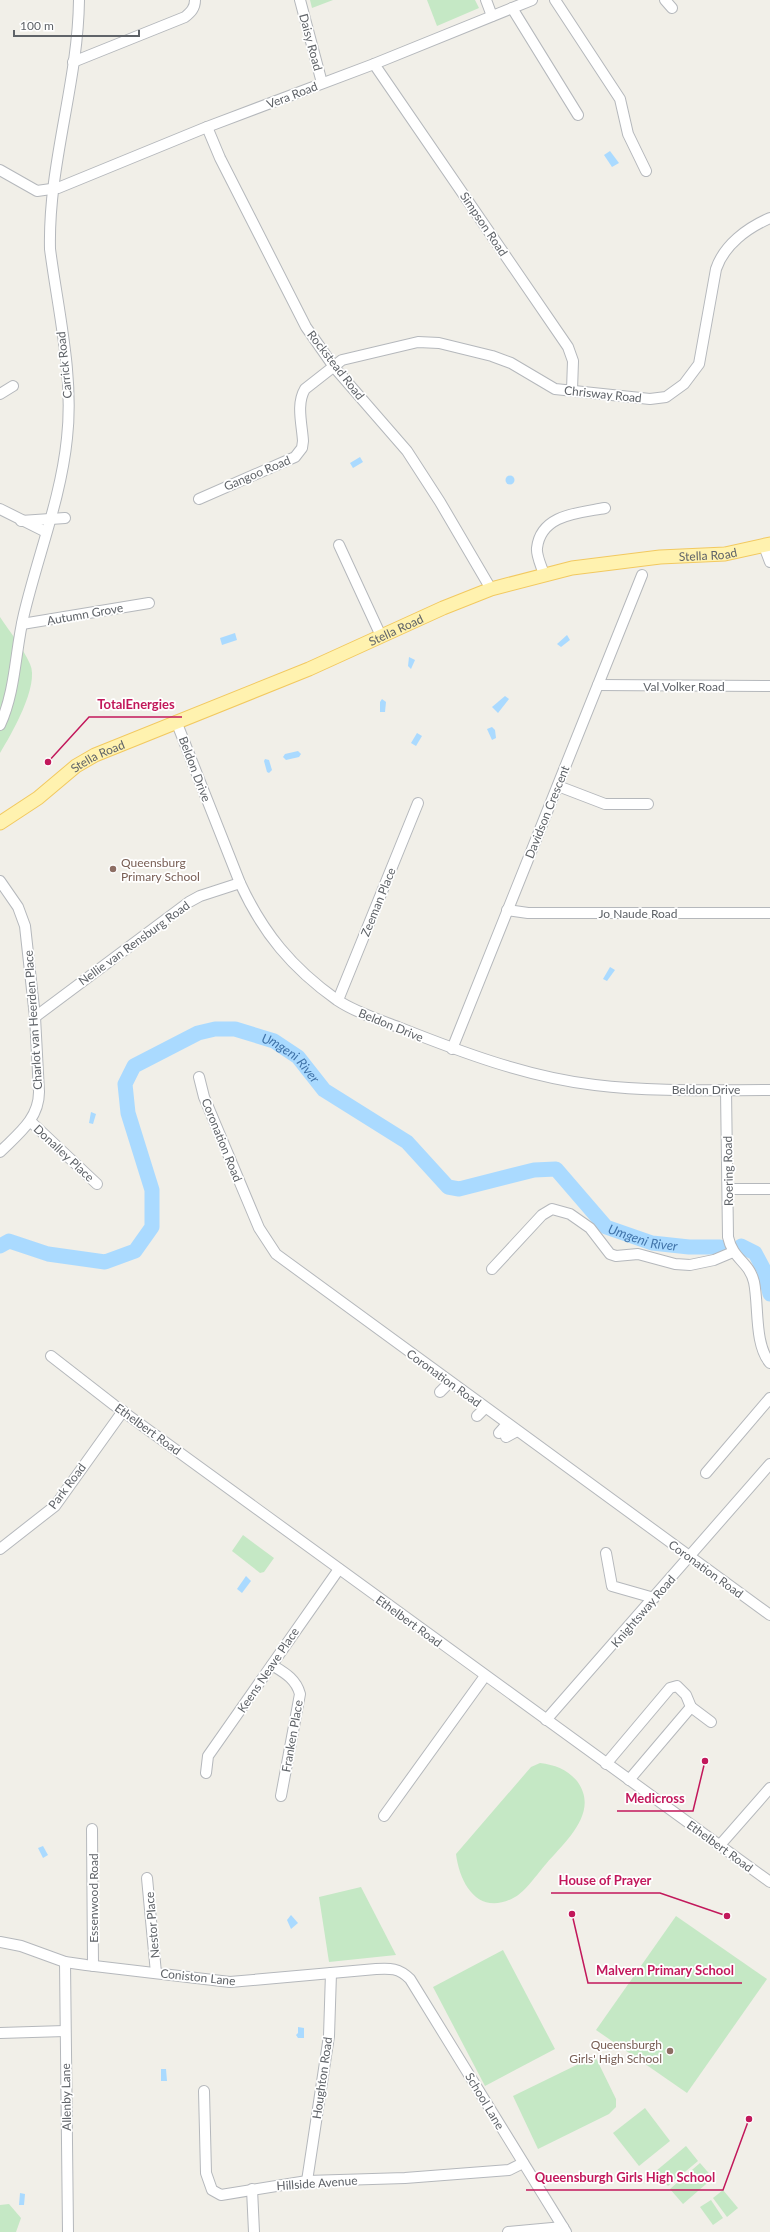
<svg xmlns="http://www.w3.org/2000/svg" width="770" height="2232" font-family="Lato,sans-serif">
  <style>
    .green { fill: #c5e8c5 }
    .water { fill: #aadaff }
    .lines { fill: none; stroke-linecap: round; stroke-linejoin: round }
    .river { stroke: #aadaff; stroke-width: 15 }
    .minor-casing { stroke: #b5b8bc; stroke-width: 12 }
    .major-casing { stroke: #f2c960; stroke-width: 15 }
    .minor { stroke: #fff; stroke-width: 10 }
    .major { stroke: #fff2af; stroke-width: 13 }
    .education-dot { fill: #8d6e63; stroke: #fff; stroke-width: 1.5 }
    .labels { text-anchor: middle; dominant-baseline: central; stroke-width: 3.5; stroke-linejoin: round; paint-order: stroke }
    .street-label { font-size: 12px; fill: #5f6368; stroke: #fff }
    .education-label { font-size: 12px; fill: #785e54; stroke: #fff; text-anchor: start }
    .water-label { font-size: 13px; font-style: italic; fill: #4174aa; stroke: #fff }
    .leader { fill: none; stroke: #c2185b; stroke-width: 1.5 }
    .callout-dot { fill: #c2185b; stroke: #fff; stroke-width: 1.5 }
    .callout-label { font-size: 13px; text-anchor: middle; font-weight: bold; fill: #c2185b; stroke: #fff; stroke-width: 3.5; stroke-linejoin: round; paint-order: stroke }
  </style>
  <rect width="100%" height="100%" fill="#f1efe8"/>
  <g class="green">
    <polygon points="310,0 333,0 312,8"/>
    <polygon points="427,0 475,0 479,8 437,26"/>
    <path d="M 0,617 C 10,632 23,648 30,664 C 40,685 11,735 0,753 Z"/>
    <polygon points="243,1535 274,1558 264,1572 260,1573 232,1551"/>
    <path d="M 540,1763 C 555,1765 567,1769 577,1781 C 600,1812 566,1841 546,1864 C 538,1873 525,1892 515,1897 C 480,1917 460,1886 456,1854 L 531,1767 Z"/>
    <polygon points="361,1887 396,1955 329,1962 319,1897"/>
    <polygon points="676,1916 767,1979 687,2093 596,2030"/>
    <polygon points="503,1950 555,2049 485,2086 433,1987"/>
    <polygon points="595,2056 616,2099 616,2107 609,2114 538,2149 513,2096"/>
    <polygon points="645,2108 670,2141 639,2166 613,2133"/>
    <polygon points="686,2146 698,2161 668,2186 656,2171"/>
    <polygon points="700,2163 713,2178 683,2204 670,2189"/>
    <polygon points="723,2190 738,2208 727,2217 713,2198"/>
    <polygon points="711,2200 723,2218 713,2225 700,2207"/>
    <polygon points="9,2204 21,2218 16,2232 0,2232 0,2205"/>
  </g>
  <g class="water">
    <polygon points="610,151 619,163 612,167 604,155"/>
    <polygon points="360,457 363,462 353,468 350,463"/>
    <circle cx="510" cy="480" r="4.5"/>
    <polygon points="235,633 237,640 222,645 220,638"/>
    <polygon points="567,635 570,640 561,647 557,644"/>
    <polygon points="409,657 415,660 411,669 408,666"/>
    <polygon points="505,696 509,699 498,713 492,707"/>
    <polygon points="382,699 386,702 385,712 380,712 380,702"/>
    <polygon points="492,727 495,730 496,738 492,740 487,729"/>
    <polygon points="417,733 422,736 416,746 411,743"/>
    <polygon points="298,751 301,754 299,757 286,760 283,757 285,754"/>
    <polygon points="265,759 269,760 272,770 269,773 267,772 264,761"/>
    <polygon points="610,967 615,970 607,981 603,979"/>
    <polygon points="91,1112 96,1114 93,1124 89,1123"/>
    <polygon points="246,1576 251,1581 242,1593 237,1589"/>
    <polygon points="43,1846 48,1855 43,1858 38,1848"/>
    <polygon points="291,1915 298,1923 291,1929 287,1920"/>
    <polygon points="298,2027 304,2028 304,2038 298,2038 296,2035 298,2033"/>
    <polygon points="161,2069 166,2069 167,2081 161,2081"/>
    <polygon points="20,2193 25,2194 24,2205 19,2205"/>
  </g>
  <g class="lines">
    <g class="river">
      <path id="s1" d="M 0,1246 L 9,1241 L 48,1254 L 105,1262 L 135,1251 L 152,1227 L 152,1190 L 128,1113 L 125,1084 L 134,1066 L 198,1033 L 215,1029 L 235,1029 L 274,1041 L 298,1057 L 324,1090 L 407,1142 L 448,1187 L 459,1189 L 534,1170 L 556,1169 L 606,1227 L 652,1243 L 689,1247 L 720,1247"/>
      <polyline points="741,1246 755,1253 764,1270 770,1294"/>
    </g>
    <defs>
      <g id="minor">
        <polyline points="300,0 322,83"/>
        <polyline points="486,0 492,16"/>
        <polyline points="555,0 620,99 628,134 646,171"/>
        <polyline points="665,0 672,8"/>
        <polyline points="512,8 578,115"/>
        <path d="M 73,62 L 185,17 C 191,12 195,8 195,0"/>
        <polyline points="374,64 568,347 573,361 572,390"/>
        <polyline points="207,127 220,158 306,327 334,367 407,451 440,502 491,589"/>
        <polyline points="0,170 37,191 58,188 207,127 374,64 532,0"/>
        <polyline points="0,394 13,386"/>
        <path d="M 199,499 L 295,457 L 302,448 L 303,441 C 302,424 296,404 305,389 L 342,360 L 418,342 L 439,343 L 492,356 L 511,363 L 555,389 L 650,399 L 666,397 L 684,384 L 699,364 L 716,269 C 724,245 747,228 770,218"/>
        <polyline points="0,509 46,532"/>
        <polyline points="21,521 65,518"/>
        <polyline points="339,545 381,636"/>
        <polyline points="764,546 770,562"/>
        <path d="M 544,575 C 542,567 536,556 537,548 C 541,514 579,513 605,508"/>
        <polyline points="22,624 149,603"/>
        <polyline points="598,685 770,686"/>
        <path d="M 176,721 L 240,883 C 263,933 292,968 337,1000 C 355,1012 377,1019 398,1027 C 461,1052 527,1077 595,1085 C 652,1092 712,1090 770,1090"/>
        <path d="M 0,725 C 16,690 15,651 24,614 C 38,555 61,498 67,438 C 74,375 58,311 50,249 C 48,164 78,84 79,0"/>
        <polyline points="558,786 605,804 648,804"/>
        <path d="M 0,881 L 18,907 L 25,926 L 35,1017 L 39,1092 C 39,1119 18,1134 0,1152"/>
        <polyline points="507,910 528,913 770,913"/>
        <polyline points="338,1000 418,803"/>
        <polyline points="35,1017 189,902 200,896 240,883"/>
        <polyline points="452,1049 642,575"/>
        <polyline points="199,1077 204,1097 259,1228 276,1254 770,1615"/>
        <path d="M 726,1090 L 728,1237 C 733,1260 749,1261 754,1282 C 759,1306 754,1344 770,1363"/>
        <polyline points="30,1121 97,1184"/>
        <polyline points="728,1189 770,1189"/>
        <polyline points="492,1269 542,1215 552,1209 570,1214 590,1228 610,1254 616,1256 638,1254 675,1264 690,1265 714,1260 733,1252"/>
        <polyline points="51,1356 114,1405 770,1882"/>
        <polyline points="440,1392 450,1382"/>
        <polyline points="477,1416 485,1408"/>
        <polyline points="499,1433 507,1424"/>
        <polyline points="506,1437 517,1431"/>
        <polyline points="706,1473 770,1398"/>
        <polyline points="0,1549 55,1506 123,1411"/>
        <polyline points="606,1553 612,1586 654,1598"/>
        <path d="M 272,1665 C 285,1673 296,1679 300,1694 L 281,1796"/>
        <polyline points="546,1720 770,1464"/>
        <polyline points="606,1764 670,1688 677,1686 686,1695 691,1707"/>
        <polyline points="206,1773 208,1756 339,1569"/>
        <polyline points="629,1780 691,1707 711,1722"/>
        <polyline points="384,1816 485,1676"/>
        <polyline points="92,1829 93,1966"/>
        <polyline points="720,1845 770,1788"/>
        <polyline points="147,1878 156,1973"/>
        <path d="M 0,1942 L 21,1946 L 65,1962 L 86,1965 L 230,1982 L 376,1969 C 390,1968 399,1968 410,1979 L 566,2232"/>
        <polyline points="65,1962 68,2232"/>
        <polyline points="0,2033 65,2031"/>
        <polyline points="204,2091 206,2173 212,2190 221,2195 307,2181 405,2178 509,2170 523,2163"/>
        <polyline points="307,2181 329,2036 331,1973"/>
        <polyline points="252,2189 254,2232"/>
        <polyline points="508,2232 563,2227"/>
      </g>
      <g id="major">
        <path id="s2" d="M 0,823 L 38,798 L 76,766 L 95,755 L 309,669 L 443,608 L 491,589 L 572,568 L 660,557 L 725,554 L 770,544"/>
      </g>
    </defs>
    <use href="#minor" class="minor-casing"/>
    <use href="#major" class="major-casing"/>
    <use href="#minor" class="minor"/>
    <use href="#major" class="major"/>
  </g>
  <g class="education-dot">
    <circle cx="113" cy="869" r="4"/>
    <circle cx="670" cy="2051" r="4"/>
  </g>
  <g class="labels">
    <g class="street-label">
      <text transform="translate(311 42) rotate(75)">Daisy Road</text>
      <text transform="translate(292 95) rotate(-21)">Vera Road</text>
      <text transform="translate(484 224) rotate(56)">Simpson Road</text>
      <text transform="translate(64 365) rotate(-96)">Carrick Road</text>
      <text transform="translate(336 365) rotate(52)">Rockstead Road</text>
      <text transform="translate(603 394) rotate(6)">Chrisway Road</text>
      <text transform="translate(257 473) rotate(-23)">Gangoo Road</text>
      <text stroke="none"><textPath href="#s2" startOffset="767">Stella Road</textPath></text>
      <text transform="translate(85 614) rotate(-10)">Autumn Grove</text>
      <text stroke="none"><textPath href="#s2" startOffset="443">Stella Road</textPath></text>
      <text x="684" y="686">Val Volker Road</text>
      <text stroke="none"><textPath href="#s2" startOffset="119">Stella Road</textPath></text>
      <text transform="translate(195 769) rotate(69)">Beldon Drive</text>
      <text transform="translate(547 812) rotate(-68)">Davidson Crescent</text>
      <text transform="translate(378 902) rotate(-68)">Zeeman Place</text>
      <text x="638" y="913">Jo Naude Road</text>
      <text transform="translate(134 943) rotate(-36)">Nellie van Rensburg Road</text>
      <text transform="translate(33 1020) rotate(-94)">Charlot van Heerden Place</text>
      <text transform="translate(391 1025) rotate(22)">Beldon Drive</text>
      <text x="706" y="1089">Beldon Drive</text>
      <text transform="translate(222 1140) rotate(68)">Coronation Road</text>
      <text transform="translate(64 1153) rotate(43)">Donalley Place</text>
      <text transform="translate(728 1171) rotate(-91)">Roering Road</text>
      <text transform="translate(444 1378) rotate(36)">Coronation Road</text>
      <text transform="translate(148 1429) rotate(36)">Ethelbert Road</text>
      <text transform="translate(67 1486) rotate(-53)">Park Road</text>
      <text transform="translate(706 1569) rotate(36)">Coronation Road</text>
      <text transform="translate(643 1611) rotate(-49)">Knightsway Road</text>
      <text transform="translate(409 1621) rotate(36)">Ethelbert Road</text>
      <text transform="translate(268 1670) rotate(-56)">Keens Neave Place</text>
      <text transform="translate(292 1736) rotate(-80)">Franken Place</text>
      <text transform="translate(720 1846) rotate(36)">Ethelbert Road</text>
      <text transform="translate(93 1898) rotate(-90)">Essenwood Road</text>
      <text transform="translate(152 1925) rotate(-95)">Nestor Place</text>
      <text transform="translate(198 1977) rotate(6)">Coniston Lane</text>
      <text transform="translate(322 2078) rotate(-82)">Houghton Road</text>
      <text transform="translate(66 2097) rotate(-91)">Allenby Lane</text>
      <text transform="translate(485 2101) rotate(59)">School Lane</text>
      <text transform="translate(317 2183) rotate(-4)">Hillside Avenue</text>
    </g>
    <g class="education-label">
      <text x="121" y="862">Queensburg<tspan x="121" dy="14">Primary School</tspan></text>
      <text x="662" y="2044" text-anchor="end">Queensburgh<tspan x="662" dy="14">Girls' High School</tspan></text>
    </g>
    <g class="water-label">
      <text stroke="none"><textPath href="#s1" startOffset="511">Umgeni River</textPath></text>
      <text stroke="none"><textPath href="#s1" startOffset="943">Umgeni River</textPath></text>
    </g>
  </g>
  <path class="leader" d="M48 762L89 717H182M705 1761L693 1811H617M727 1916L660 1893H551M572 1914L588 1983H742M749 2119L723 2190H526"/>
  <g class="callout-dot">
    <circle cx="48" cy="762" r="4"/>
    <circle cx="705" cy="1761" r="4"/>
    <circle cx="727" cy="1916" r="4"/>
    <circle cx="572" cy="1914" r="4"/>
    <circle cx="749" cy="2119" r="4"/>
  </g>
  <g class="callout-label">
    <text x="136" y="709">TotalEnergies</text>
    <text x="655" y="1803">Medicross</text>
    <text x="605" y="1885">House of Prayer</text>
    <text x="665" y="1975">Malvern Primary School</text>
    <text x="625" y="2182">Queensburgh Girls High School</text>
  </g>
  <path d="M14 30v6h125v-6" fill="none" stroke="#5f6368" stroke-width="2"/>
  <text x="20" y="30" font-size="12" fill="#5f6368" stroke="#ffffff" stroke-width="3" paint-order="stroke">100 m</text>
</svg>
